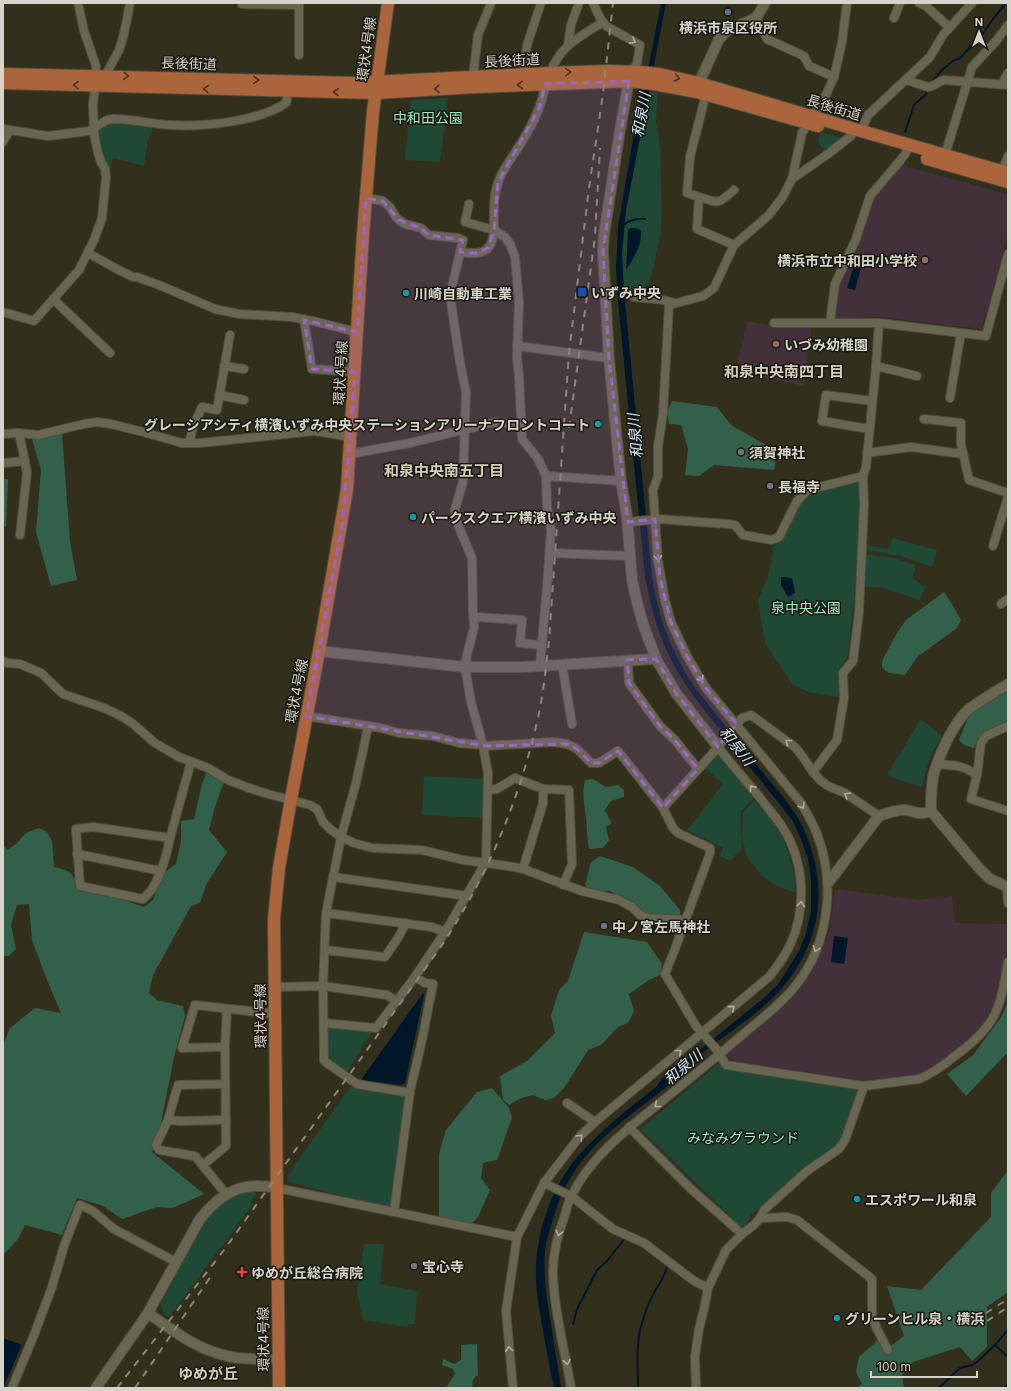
<svg xmlns="http://www.w3.org/2000/svg" width="1011" height="1391" font-family="Inter,'Noto Sans JP',sans-serif">
  <style>
    .education { fill: #42313a }
    .green { fill: #1f4835 }
    .forest { fill: #33604a }
    .water { fill: #001729 }
    .lines { fill: none; stroke-linecap: round; stroke-linejoin: round }
    .stream { stroke: #001729; stroke-width: 2 }
    .minor-casing { stroke: #4f4c3d; stroke-width: 10 }
    .tertiary-casing { stroke: #4f4c3d; stroke-width: 12 }
    .primary-casing { stroke: #4f4c3d; stroke-width: 14 }
    .minor { stroke: #686550; stroke-width: 8 }
    .tertiary { stroke: #686550; stroke-width: 10 }
    .primary { stroke: #ab653c; stroke-width: 12 }
    .rail { stroke: #8b887a; stroke-width: 2; stroke-dasharray: 7 7; stroke-linecap: butt }
    .oneway { stroke: #b0ad9f }
    .oneway2 { stroke: #4c321f }
    .marked { fill: #9b67c2; fill-opacity: 0.2; stroke: #9b67c2; stroke-width: 3; stroke-dasharray: 8 5; stroke-linejoin: round }
    .service-dot { fill: #5c6f8a; stroke: #19170f; stroke-width: 1.5 }
    .education-dot { fill: #8d6e63; stroke: #19170f; stroke-width: 1.5 }
    .transit-dot { fill: #1a4fb4; stroke: #19170f; stroke-width: 1.5 }
    .culture-dot { fill: #0f9aa8; stroke: #19170f; stroke-width: 1.5 }
    .worship-dot { fill: #6b7280; stroke: #19170f; stroke-width: 1.5 }
    .health-dot { fill: #e0444e; stroke: #19170f; stroke-width: 1.5 }
    .labels { text-anchor: middle; dominant-baseline: central; stroke-width: 3; stroke-linejoin: round; paint-order: stroke }
    .poi-label { font-size: 14px; font-weight: bold; fill: #d6d4c9; stroke: #19170f; text-anchor: start }
    .street-label { font-size: 14px; fill: #d6d4c9; stroke: #19170f }
    .park-label { font-size: 14px; fill: #9fe9c3; stroke: #19170f }
    .water-label { font-size: 15px; font-style: italic; fill: #cee6f9; stroke: #19170f }
    .neighbourhood-label { font-size: 15px; font-weight: bold; fill: #d1cdb6; stroke: #19170f }
  </style>
  <rect width="100%" height="100%" fill="#332f1d"/>
  <g class="education">
    <polygon points="900,165 1008,194 1008,234 982,329 881,317 833,318 838,286 873,198"/>
    <polygon points="748,321 773,326 812,325 804,386 757,376 758,367 737,363"/>
    <polygon points="835,889 919,900 952,896 955,923 1008,924 1008,944 1001,987 994,1009 983,1028 973,1039 928,1072 913,1078 867,1081 734,1061 734,1059 731,1058 730,1059 727,1055 727,1053 799,990 813,970 826,940 830,930"/>
  </g>
  <g class="green">
    <polygon points="651,91 658,93 656,120 660,148 662,209 661,230 654,265 649,282 640,294 629,294 624,289 622,270 624,222 649,92"/>
    <polygon points="448,98 440,162 405,160 411,100"/>
    <polygon points="119,122 153,127 148,140 144,166 113,158 109,175 95,130 110,123"/>
    <polygon points="820,132 844,139 825,153 818,141"/>
    <polygon points="861,479 855,590 848,656 842,665 839,697 809,692 793,685 765,643 758,601 768,576 777,533 788,505 793,500 807,492"/>
    <polygon points="892,538 937,550 932,567 901,556 865,550 866,545 889,549"/>
    <polygon points="864,554 893,558 916,565 912,578 926,587 919,600 884,588 862,586"/>
    <polygon points="921,719 942,736 930,757 922,787 893,778 888,773"/>
    <polygon points="718,754 753,798 741,811 740,822 742,848 730,861 720,856 723,848 687,830 723,784 705,768"/>
    <polygon points="424,776 485,779 483,818 422,815"/>
    <path d="M 754,800 C 760,807 769,814 774,823 C 788,843 794,868 796,893 L 777,886 L 761,875 L 746,855 L 742,835 L 743,812 Z"/>
    <polygon points="328,1027 372,1032 346,1074 328,1059"/>
    <polygon points="719,1063 860,1089 839,1145 751,1215 745,1228 742,1228 641,1129"/>
    <polygon points="351,1086 406,1095 392,1209 289,1182 288,1175"/>
    <path d="M 253,1191 L 256,1194 L 250,1202 L 253,1204 L 170,1316 L 166,1316 L 164,1315 L 161,1304 C 172,1283 182,1262 194,1241 C 201,1229 208,1216 219,1206 C 229,1198 240,1194 253,1191 Z"/>
    <polygon points="364,1244 384,1244 380,1284 417,1291 415,1324 409,1324 407,1327 363,1320 357,1292"/>
  </g>
  <g class="forest">
    <polygon points="672,401 717,407 731,425 777,451 774,470 714,465 699,476 685,475 688,449 681,425 669,424 667,412"/>
    <polygon points="62,433 70,542 77,580 51,586 36,532 41,470 32,439"/>
    <polygon points="3,479 8,479 6,527 3,525"/>
    <polygon points="944,592 953,606 961,620 957,628 917,657 905,675 889,673 882,668 882,661 897,633 906,620"/>
    <polygon points="1008,690 1008,722 978,738 974,748 964,745 959,740 967,720 972,712"/>
    <path d="M 207,771 L 224,782 L 215,807 L 209,830 L 227,852 L 207,883 L 200,903 L 191,906 L 153,975 L 149,993 L 157,1000 L 183,1006 L 185,1016 L 174,1057 L 159,1133 L 152,1152 L 204,1194 L 173,1208 L 157,1207 L 122,1219 L 103,1206 L 77,1198 L 62,1235 L 25,1225 L 18,1239 L 3,1255 L 3,1045 L 10,1028 L 35,1008 L 61,1013 L 47,980 L 32,940 L 29,904 L 17,905 L 11,925 L 16,949 L 9,956 L 3,956 L 3,844 L 7,850 L 16,844 L 26,833 L 39,828 L 47,832 L 52,841 L 54,867 C 73,871 73,873 78,891 L 106,894 L 144,907 L 153,900 L 162,874 L 176,864 L 181,841 L 181,821 L 194,819 L 202,784 Z"/>
    <path d="M 593,779 L 606,787 L 618,785 L 624,790 L 624,797 L 611,801 L 605,810 L 610,820 L 611,824 L 606,827 L 609,840 L 603,848 L 589,849 C 587,838 587,828 586,817 C 584,804 582,793 585,780 Z"/>
    <polygon points="600,856 633,867 660,886 680,910 680,917 654,917 641,913 627,901 610,891 594,892 585,886 591,862"/>
    <polygon points="584,932 647,942 662,964 660,975 649,980 629,994 634,1011 628,1023 618,1027 601,1045 588,1050 564,1088 554,1098 545,1100 533,1095 521,1098 509,1105 503,1100 500,1076 527,1061 555,1033 551,1016 559,990 568,981"/>
    <polygon points="1008,1002 1008,1055 1006,1054 966,1096 947,1074 973,1055 1000,1019"/>
    <polygon points="492,1088 509,1108 512,1118 497,1160 483,1163 481,1178 490,1190 478,1217 472,1223 439,1217 439,1154 446,1130 477,1092"/>
    <polygon points="1008,1170 1008,1292 987,1307 987,1347 972,1361 960,1347 913,1362 902,1375 904,1388 857,1388 862,1384 856,1372 859,1357 875,1343 877,1340 884,1351 904,1336 887,1286 921,1290 991,1217 991,1193"/>
    <polygon points="477,1344 478,1376 476,1376 473,1380 472,1388 446,1388 455,1374 453,1369 442,1365 443,1359 454,1364 461,1360 461,1345"/>
  </g>
  <g class="water">
    <path d="M 661,3 L 666,3 L 626,210 L 622,253 L 624,293 L 652,577 C 659,620 670,648 693,685 C 715,713 737,741 760,769 C 776,789 795,808 805,832 C 833,896 817,959 764,1006 C 746,1022 726,1035 706,1050 C 695,1059 686,1070 675,1080 C 628,1119 579,1145 557,1206 C 553,1220 546,1238 545,1252 C 543,1276 547,1300 551,1324 C 554,1346 558,1367 561,1388 L 554,1388 C 549,1365 545,1342 541,1319 C 538,1302 535,1283 536,1265 C 538,1227 553,1185 578,1156 C 601,1130 629,1108 657,1086 C 662,1078 676,1061 686,1061 L 765,997 L 779,983 L 799,951 L 806,933 L 811,911 L 811,880 L 808,859 L 801,839 L 793,821 L 701,706 C 668,662 655,631 645,577 L 618,301 L 616,269 L 618,227 L 636,122 L 644,91 Z"/>
    <path d="M 631,228 L 634,228 L 641,230 C 642,246 634,257 626,270 L 628,230 Z"/>
    <polygon points="855,262 862,264 855,290 847,288"/>
    <polygon points="781,577 792,578 795,593 788,597 781,585"/>
    <polygon points="834,936 848,938 844,964 831,962"/>
    <polygon points="423,993 424,995 405,1083 401,1085 361,1080"/>
    <polygon points="3,1338 22,1345 3,1388"/>
  </g>
  <g class="lines">
    <g class="stream">
      <polyline points="931,83 942,70 953,61 960,58 984,32 993,19 1006,3"/>
      <polyline points="905,132 914,105 926,94 928,89"/>
      <path d="M 624,225 C 629,220 638,218 645,219"/>
      <polyline points="573,1324 577,1309 597,1270 607,1261 625,1238"/>
      <polyline points="995,1345 1008,1330"/>
      <path d="M 638,1388 C 638,1365 635,1342 643,1320 C 645,1312 648,1304 652,1297 C 657,1286 665,1278 667,1266"/>
      <polyline points="939,1388 960,1368 972,1365 977,1362 995,1345 1008,1357"/>
      <polyline points="1004,1388 1008,1385"/>
    </g>
    <defs>
      <g id="minor">
        <polyline points="242,3 242,4 299,5"/>
        <polyline points="299,3 299,55"/>
        <polyline points="593,3 600,18 606,26 640,45 637,63 631,75"/>
        <polyline points="919,3 926,6 949,27"/>
        <polyline points="756,18 767,39 804,56 809,66 834,77"/>
        <polyline points="894,18 900,3"/>
        <polyline points="568,45 571,25 579,3"/>
        <path d="M 550,73 C 561,45 578,38 603,22"/>
        <polyline points="523,75 527,45 541,3"/>
        <path d="M 106,76 C 109,66 115,59 119,50 C 125,35 127,18 130,3"/>
        <polyline points="473,77 478,35 491,3"/>
        <path d="M 906,80 L 928,87 C 934,87 938,81 945,80 L 1008,85"/>
        <polyline points="1002,84 1008,73"/>
        <polyline points="706,94 690,157 687,193 699,197 697,229 734,245"/>
        <path d="M 3,129 L 48,136 L 89,131 L 107,120 L 114,119 C 133,119 151,124 169,125 C 203,127 258,122 286,103 L 289,91"/>
        <polyline points="861,131 868,115 930,57 943,35 972,3"/>
        <polyline points="3,142 9,131"/>
        <polyline points="945,155 972,67 997,40 1008,25"/>
        <polyline points="1002,171 1008,156"/>
        <polyline points="792,179 828,154 851,136"/>
        <path d="M 699,197 C 720,203 717,205 734,190"/>
        <polyline points="469,204 465,222 494,230 505,237 510,244 515,257 519,302 517,358 519,376 522,439 538,459 546,476 547,508 551,530 547,587 540,665"/>
        <path d="M 460,252 C 469,253 480,255 487,249 C 497,239 493,222 494,210 C 494,202 495,191 498,183 C 501,172 510,160 516,151 C 529,131 543,107 545,84"/>
        <polyline points="88,253 115,268 133,277 137,277 159,285 215,309 239,314 292,317 313,321 357,332"/>
        <polyline points="634,297 663,300 675,303"/>
        <polyline points="53,299 110,353"/>
        <polyline points="3,312 34,321 79,270 94,240 102,218 106,177 105,169 101,162 98,153 94,134 93,103 95,90 96,66 84,31 78,3"/>
        <polyline points="304,320 312,369 355,372"/>
        <polyline points="830,322 835,284 856,239 870,196 899,162 906,153 908,145"/>
        <polyline points="774,323 879,323 986,336 1008,254"/>
        <polyline points="517,346 609,358"/>
        <polyline points="224,366 244,369"/>
        <polyline points="876,366 917,376"/>
        <polyline points="219,395 244,400"/>
        <polyline points="950,398 961,333"/>
        <polyline points="924,419 961,423 961,444 969,480 1008,493"/>
        <polyline points="869,429 822,421 826,395 872,401"/>
        <polyline points="19,433 27,472 20,535"/>
        <polyline points="3,434 19,433 38,435 84,424 97,422 111,424 139,431 182,443 200,443 315,431 351,437"/>
        <polyline points="189,443 193,427 202,407 217,410 230,335"/>
        <polyline points="867,453 911,447 963,454"/>
        <polyline points="350,454 410,443 495,422 521,425"/>
        <polyline points="4,463 25,461"/>
        <polyline points="546,476 621,481"/>
        <polyline points="627,522 658,519 728,524 735,525 743,535 772,540 779,537 797,501 808,490 863,476"/>
        <polyline points="993,546 1008,497"/>
        <polyline points="550,553 630,556"/>
        <polyline points="1001,604 1008,599"/>
        <polyline points="474,617 522,620 520,643 542,645"/>
        <polyline points="628,660 629,683 660,726 675,740 698,769"/>
        <polyline points="3,661 8,663 20,664 41,673 63,694 104,708 121,716 132,723 155,743 179,757 208,768 228,780 249,788 268,794 310,805 317,809 323,822 330,829 341,837 354,843 372,848 422,850 463,860 508,866 523,869 582,891 619,900 632,907 640,915 648,918 685,920"/>
        <polyline points="562,664 572,724"/>
        <polyline points="306,716 381,728 399,733 433,736 459,743 483,745 486,746 554,742 567,744 577,749 591,763 599,763 618,751 663,808"/>
        <polyline points="1008,726 986,736 981,743 977,775 971,799 1008,811"/>
        <polyline points="368,727 356,783 341,837 326,913 323,986 324,1061 357,1084 410,1093"/>
        <path d="M 936,764 C 953,765 963,765 977,775"/>
        <polyline points="813,772 837,740 844,698 843,673 853,661 859,613 864,505 863,476 866,467 876,366 879,323"/>
        <polyline points="488,790 497,789 515,778 543,789"/>
        <path d="M 879,816 L 845,793 L 828,786 L 820,780 L 813,772 L 803,757 L 796,748 L 751,715 L 742,718 L 712,754 L 663,808 L 673,828 L 678,833 L 710,848 L 710,853 L 675,949 L 665,974 L 696,1026 L 717,1050 L 726,1065 L 864,1086 L 919,1079 C 932,1074 944,1065 955,1056 C 996,1026 1000,1011 1008,962"/>
        <path d="M 170,838 C 166,858 159,886 143,899 L 80,886 L 76,829 L 93,827 L 170,838 L 191,762"/>
        <polyline points="77,854 161,871"/>
        <polyline points="523,869 543,803 543,789 569,790 572,864 563,885"/>
        <polyline points="333,877 467,896"/>
        <polyline points="1007,887 1008,903"/>
        <polyline points="326,913 432,927 445,932"/>
        <polyline points="325,950 385,957 398,938 406,923"/>
        <polyline points="275,987 323,986 387,995 396,1001"/>
        <polyline points="324,1023 376,1028 415,977 445,932 486,862 488,773 483,745 471,702 465,667 467,655 474,628 473,611 472,558 455,518 455,509 463,482 466,392 460,363 450,295 463,240 458,238 429,235 421,228 405,224 399,220 396,217 390,207 383,201 366,198"/>
        <polyline points="225,1047 182,1048 195,1005 275,1014"/>
        <polyline points="225,1084 178,1085 168,1120 156,1145 159,1150 195,1156 226,1194"/>
        <polyline points="567,1103 595,1122"/>
        <polyline points="168,1120 180,1121 226,1120"/>
        <polyline points="629,1127 691,1189 742,1234"/>
        <polyline points="203,1165 226,1146 225,1047 227,1009"/>
        <polyline points="544,1183 571,1196 613,1229 644,1243 694,1281 708,1288"/>
        <polyline points="277,1188 517,1237"/>
        <polyline points="394,1212 410,1091 421,1045 433,984 425,983 415,977"/>
        <polyline points="760,1218 787,1217 797,1220 872,1279 872,1316 877,1329 888,1350"/>
        <polyline points="12,1388 34,1335 52,1287 64,1246 80,1205 93,1211 114,1229 176,1262"/>
        <path d="M 513,1388 L 506,1311 L 517,1237 L 544,1183 L 580,1136 L 595,1122 L 770,976 C 778,965 786,955 791,943 C 807,907 804,861 783,828 C 777,818 768,809 761,799 C 747,782 732,765 718,747"/>
        <path d="M 571,1388 C 565,1352 554,1310 553,1273 C 553,1253 558,1233 565,1215 C 567,1208 568,1201 572,1195 C 590,1158 625,1131 656,1106 C 687,1081 718,1056 748,1030 C 765,1016 783,1002 797,984 C 829,943 836,883 817,834 C 813,823 807,813 801,803 L 706,688 L 687,656 L 671,622 L 665,600 L 658,561 L 653,490 L 658,476 L 658,446 L 663,414 L 669,305 L 703,296 L 714,288 L 734,245 L 768,216 L 782,198 L 792,179 L 802,133 L 826,95 L 834,77 L 842,42 L 847,3"/>
        <polyline points="696,1388 695,1356 699,1329 704,1309 708,1288 726,1250 742,1234 754,1225 760,1218 764,1210 807,1171 839,1149 845,1140 864,1086"/>
      </g>
      <g id="tertiary">
        <polyline points="629,81 620,130 604,235 603,251 609,358 621,481 627,516 632,580 637,602 643,624 656,659 676,693 718,747"/>
        <polyline points="698,90 699,83 719,39 728,30 756,18 765,3"/>
        <polyline points="319,651 465,667 523,667 656,659"/>
        <path d="M 1008,684 C 995,692 981,700 969,709 C 953,723 938,757 933,777 C 931,788 931,800 931,811 L 978,867 L 990,879 L 1008,887"/>
        <path d="M 828,883 L 879,816 C 887,813 896,810 905,810 C 914,811 921,816 931,811"/>
        <path d="M 148,1313 C 177,1334 202,1353 238,1358 C 252,1359 265,1359 279,1360"/>
        <path d="M 96,1388 L 148,1313 L 200,1219 C 221,1192 243,1181 277,1188"/>
      </g>
      <g id="primary">
        <polyline points="3,74 353,83 550,73 608,71 639,72 659,74 699,83 861,131 1008,173"/>
        <polyline points="3,83 375,93 476,87 629,81 654,84 697,92 818,126"/>
        <polyline points="927,159 1008,182"/>
        <polyline points="279,1388 274,919 279,868 291,799 319,651 347,489 363,234 373,112 388,3"/>
      </g>
    </defs>
    <use href="#minor" class="minor-casing"/>
    <use href="#tertiary" class="tertiary-casing"/>
    <use href="#primary" class="primary-casing"/>
    <use href="#minor" class="minor"/>
    <use href="#tertiary" class="tertiary"/>
    <use href="#primary" class="primary"/>
    <g class="rail">
      <polyline points="569,428 595,237 600,148"/>
      <polyline points="986,1313 1008,1299"/>
      <polyline points="987,1321 1008,1307"/>
      <path d="M 117,1388 L 224,1250 L 442,945 C 489,874 521,796 539,713 C 544,689 546,665 549,641 L 569,353 L 589,188 L 603,94 L 613,3"/>
      <polyline points="135,1388 213,1273"/>
    </g>
  </g>
  <defs><path id="oneway-chevron" d="M-2-3.5L2.5 0L-2 3.5" fill="none" stroke-width="1.6" stroke-linecap="round" stroke-linejoin="round"/></defs>
  <g class="oneway">
    <use href="#oneway-chevron" transform="translate(633 41) rotate(29)"/>
    <use href="#oneway-chevron" transform="translate(658 558) rotate(85)"/>
    <use href="#oneway-chevron" transform="translate(701 679) rotate(58)"/>
    <use href="#oneway-chevron" transform="translate(788 742) rotate(-141)"/>
    <use href="#oneway-chevron" transform="translate(752 788) rotate(-129)"/>
    <use href="#oneway-chevron" transform="translate(847 795) rotate(-149)"/>
    <use href="#oneway-chevron" transform="translate(802 806) rotate(57)"/>
    <use href="#oneway-chevron" transform="translate(801 904) rotate(-83)"/>
    <use href="#oneway-chevron" transform="translate(816 949) rotate(111)"/>
    <use href="#oneway-chevron" transform="translate(732 1008) rotate(-40)"/>
    <use href="#oneway-chevron" transform="translate(679 1052) rotate(-39)"/>
    <use href="#oneway-chevron" transform="translate(657 1105) rotate(141)"/>
    <use href="#oneway-chevron" transform="translate(580 1137) rotate(-47)"/>
    <use href="#oneway-chevron" transform="translate(559 1233) rotate(103)"/>
    <use href="#oneway-chevron" transform="translate(509 1349) rotate(-95)"/>
    <use href="#oneway-chevron" transform="translate(567 1362) rotate(80)"/>
  </g>
  <g class="oneway2">
    <use href="#oneway-chevron" transform="translate(568 72) rotate(-2)"/>
    <use href="#oneway-chevron" transform="translate(126 76) rotate(2)"/>
    <use href="#oneway-chevron" transform="translate(677 78) rotate(11)"/>
    <use href="#oneway-chevron" transform="translate(256 80) rotate(2)"/>
    <use href="#oneway-chevron" transform="translate(76 85) rotate(-179)"/>
    <use href="#oneway-chevron" transform="translate(520 85) rotate(177)"/>
    <use href="#oneway-chevron" transform="translate(206 89) rotate(-178)"/>
    <use href="#oneway-chevron" transform="translate(437 89) rotate(176)"/>
    <use href="#oneway-chevron" transform="translate(336 92) rotate(-179)"/>
  </g>
  <path class="marked" d="M 629,81 L 603,251 L 609,358 L 628,522 L 655,519 L 660,578 L 671,622 L 687,656 L 706,688 L 737,724 L 718,747 L 676,693 L 656,659 L 627,660 L 629,683 L 660,726 L 675,740 L 698,769 L 663,808 L 618,751 L 599,763 L 591,763 L 577,749 L 567,744 L 486,746 L 306,716 L 343,519 L 355,372 L 312,369 L 304,320 L 357,332 L 366,198 L 383,201 L 399,220 L 421,228 L 429,235 L 463,240 L 460,252 L 475,253 L 488,248 L 494,230 L 498,182 L 539,108 L 545,84 Z"/>
  <circle class="service-dot" cx="728" cy="12" r="4"/>
  <g class="education-dot">
    <circle cx="925" cy="260" r="4"/>
    <circle cx="776" cy="344" r="4"/>
  </g>
  <rect class="transit-dot" x="577" y="287" width="10" height="10" rx="2"/>
  <g class="culture-dot">
    <circle cx="406" cy="293" r="4"/>
    <circle cx="598" cy="424" r="4"/>
    <circle cx="413" cy="517" r="4"/>
    <circle cx="857" cy="1199" r="4"/>
    <circle cx="837" cy="1318" r="4"/>
  </g>
  <g class="worship-dot">
    <circle cx="741" cy="452" r="4"/>
    <circle cx="770" cy="486" r="4"/>
    <circle cx="604" cy="926" r="4"/>
    <circle cx="414" cy="1266" r="4"/>
  </g>
  <path class="health-dot" d="M240 1266h4v4h4v4h-4v4h-4v-4h-4v-4h4z"/>
  <g class="labels">
    <g class="poi-label">
      <text x="728" y="27" text-anchor="middle">横浜市泉区役所</text>
      <text x="917" y="260" text-anchor="end">横浜市立中和田小学校</text>
      <text x="591" y="292">いずみ中央</text>
      <text x="414" y="293">川崎自動車工業</text>
      <text x="784" y="344">いづみ幼稚園</text>
      <text x="590" y="424" text-anchor="end">グレーシアシティ横濱いずみ中央ステーションアリーナフロントコート</text>
      <text x="749" y="452">須賀神社</text>
      <text x="778" y="486">長福寺</text>
      <text x="421" y="517">パークスクエア横濱いずみ中央</text>
      <text x="612" y="926">中ノ宮左馬神社</text>
      <text x="865" y="1199">エスポワール和泉</text>
      <text x="422" y="1266">宝心寺</text>
      <text x="251" y="1272">ゆめが丘総合病院</text>
      <text x="845" y="1318">グリーンヒル泉・横浜</text>
    </g>
    <g class="street-label">
      <text transform="translate(366 49) rotate(-82)">環状4号線</text>
      <text transform="translate(512 60) rotate(-3)">長後街道</text>
      <text transform="translate(189 63) rotate(2)">長後街道</text>
      <text transform="translate(834 107) rotate(17)">長後街道</text>
      <text transform="translate(340 373) rotate(-87)">環状4号線</text>
      <text transform="translate(296 691) rotate(-79)">環状4号線</text>
      <text transform="translate(260 1016) rotate(-91)">環状4号線</text>
      <text transform="translate(263 1339) rotate(-91)">環状4号線</text>
    </g>
    <g class="park-label">
      <text x="428" y="117">中和田公園</text>
      <text x="806" y="607">泉中央公園</text>
      <text x="743" y="1137">みなみグラウンド</text>
    </g>
    <g class="water-label">
      <text transform="translate(641 115) rotate(-80)">和泉川</text>
      <text transform="translate(635 436) rotate(-95)">和泉川</text>
      <text transform="translate(737 746) rotate(52)">和泉川</text>
      <text transform="translate(683 1067) rotate(-40)">和泉川</text>
    </g>
    <g class="neighbourhood-label">
      <text x="784" y="371">和泉中央南四丁目</text>
      <text x="444" y="470">和泉中央南五丁目</text>
      <text x="208" y="1373">ゆめが丘</text>
    </g>
  </g>
  <rect width="1011" height="1391" fill="none" stroke="#d6d4c9" stroke-width="8"/>
  <g transform="translate(979 32)" stroke="#19170f" stroke-width="3" paint-order="stroke">
  <path d="M0-3L7 15L0 10L-7 15Z" fill="#d6d4c9"/>
  <text y="-6" font-size="11" font-weight="bold" text-anchor="middle" fill="#d6d4c9">N</text>
  </g>
  <path d="M871 1371v6h106v-6" fill="none" stroke="#d6d4c9" stroke-width="2"/>
  <text x="877" y="1371" font-size="12" fill="#d6d4c9" stroke="#19170f" stroke-width="3" paint-order="stroke">100 m</text>
</svg>
